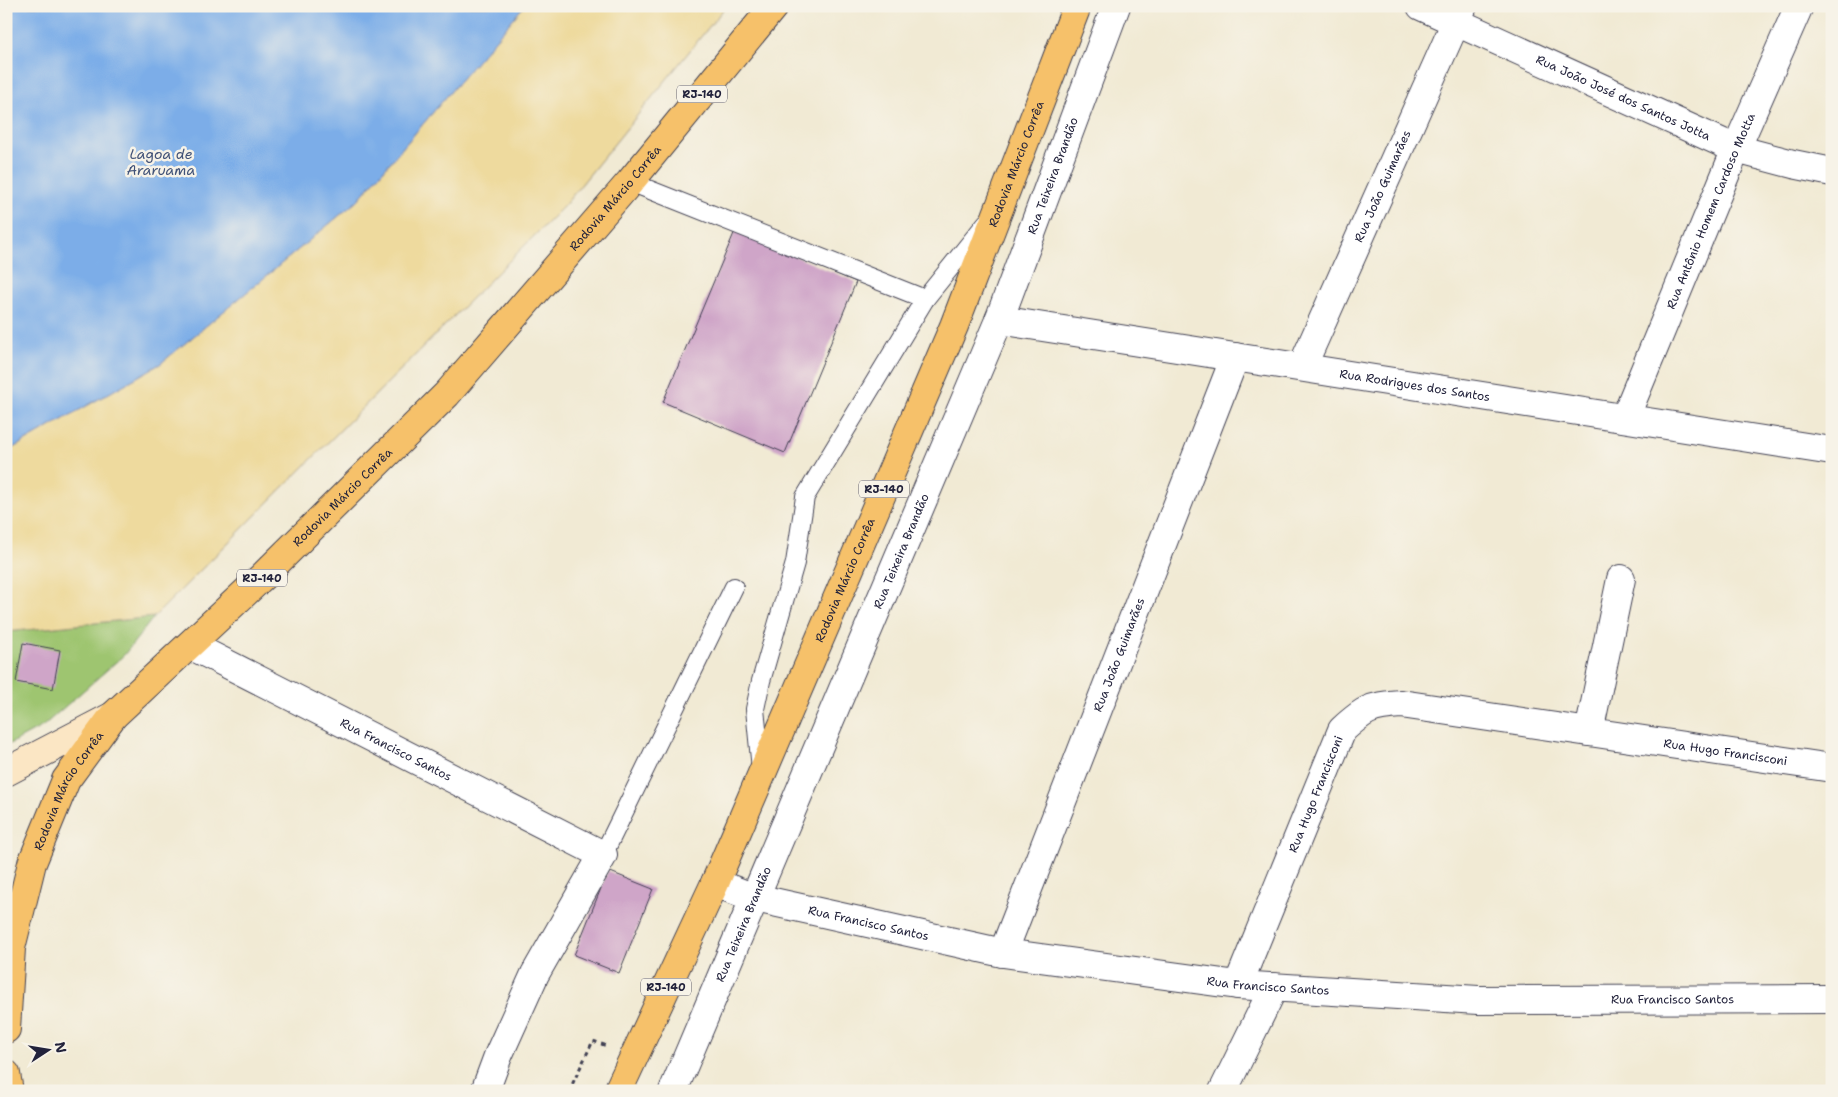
<svg xmlns="http://www.w3.org/2000/svg" width="1838" height="1097" font-family="'Shantell Sans',sans-serif">
  <style>
    .green { fill: #9ec570; stroke: #607456 }
    .sand { fill: #eeda9e; stroke: #887e6c }
    .water { fill: #7cade8; stroke: #4f6892 }
    .building { fill: #cfa5c8 }
    .lines { fill: none; stroke-linecap: round; stroke-linejoin: round }
    .lane-casing { stroke: #414052; stroke-width: 20 }
    .street-casing { stroke: #414052; stroke-width: 30 }
    .secondary-casing { stroke: #414052; stroke-width: 30 }
    .highway-casing { stroke: #414052; stroke-width: 30 }
    .path { stroke: #414052; stroke-width: 3; stroke-dasharray: 4 4; stroke-linecap: butt }
    .lane { stroke: #fff; stroke-width: 18 }
    .street { stroke: #fff; stroke-width: 28 }
    .secondary { stroke: #fbe6c4; stroke-width: 28 }
    .highway { stroke: #f6c16b; stroke-width: 28 }
    .labels { text-anchor: middle; dominant-baseline: central; stroke-width: 5; stroke-linejoin: round; paint-order: stroke }
    .shield { fill: #f7f3e8; stroke: #62616f; stroke-width: 1 }
    .shield-label { font-size: 11px; font-weight: bold; fill: #22223b }
    .street-label { font-size: 12px; fill: #22223b; stroke: #f7f3e8 }
    .water-label { font-size: 14px; font-style: italic; fill: #425378; stroke: #f7f3e8 }
  </style>
  <rect width="100%" height="100%" fill="#f7f3e8"/>
  <filter id="ink" filterUnits="userSpaceOnUse"><feTurbulence type="fractalNoise" baseFrequency=".02" numOctaves="2"/><feDisplacementMap in="SourceGraphic" scale="10" xChannelSelector="R" yChannelSelector="G"/><feConvolveMatrix kernelMatrix="1 2 1 2 8 2 1 2 1" color-interpolation-filters="sRGB"/></filter>
  <filter id="wash" filterUnits="userSpaceOnUse"><feTurbulence type="fractalNoise" baseFrequency=".0096" numOctaves="4" result="noise"/><feDisplacementMap in="SourceGraphic" scale="20" xChannelSelector="R" yChannelSelector="G"/><feGaussianBlur stdDeviation="1.12" result="paint"/><feColorMatrix in="noise" values="0 0 0 0 0 0 0 0 0 0 0 0 0 0 0 0 0 1.4 0 .05"/><feComposite in="paint" operator="in"/></filter>
  <g filter="url(#wash)">
    <rect width="100%" height="100%" fill="#f1ead4"/>
    <polygon class="green" points="154,617 124,655 43,726 6,746 6,632"/>
    <polygon class="sand" points="524,6 726,6 564,206 154,617 6,632 6,452 160,364 357,201"/>
    <polygon class="water" points="6,6 524,6 357,201 160,364 6,452"/>
    <g id="blocks">
      <g class="building">
        <polygon points="735,231 856,282 785,453 663,402"/>
        <polygon points="23,643 60,650 53,689 16,682"/>
        <polygon points="608,871 653,889 619,973 574,955"/>
      </g>
    </g>
  </g>
  <g filter="url(#ink)">
    <use href="#blocks" fill-opacity="0" stroke="#414052" stroke-width="1"/>
    <g class="lines">
      <defs>
        <g id="lane">
          <polyline points="630,182 925,299"/>
          <polyline points="761,769 755,709 761,681 795,563 805,497 925,299 987,222"/>
          <polyline points="603,855 734,587"/>
        </g>
        <g id="street">
          <path id="s1" d="M 1421,6 L 1736,149 L 1793,164 L 1832,172"/>
          <path id="s2" d="M 999,320 L 1832,451"/>
          <path id="s3" d="M 1302,367 L 1463,6"/>
          <path id="s4" d="M 1625,418 L 1736,149 L 1799,6"/>
          <path id="s5" d="M 190,645 L 603,855 L 535,974 L 498,1056 L 485,1091"/>
          <polyline points="1589,732 1621,579"/>
          <path id="s6" d="M 715,883 L 755,898 L 1003,953 L 1238,985 L 1478,1000 L 1832,999"/>
          <path id="s7" d="M 1003,953 L 1235,357"/>
          <path id="s8" d="M 1238,985 L 1342,730 C 1365,709 1370,706 1401,704 L 1832,768"/>
          <path id="s9" d="M 673,1091 L 999,320 L 1116,6"/>
          <polyline points="1223,1091 1274,987"/>
        </g>
        <polyline id="secondary" points="6,772 113,716"/>
        <g id="highway">
          <path id="s10" d="M 6,1029 L 11,948 L 32,863 L 66,780 L 113,716 L 262,577 L 447,394 L 630,182 L 774,6"/>
          <polyline points="6,1074 9,1091"/>
          <path id="s11" d="M 618,1091 L 715,883 L 954,326 L 1077,6"/>
        </g>
      </defs>
      <use href="#lane" class="lane-casing"/>
      <use href="#street" class="street-casing"/>
      <use href="#secondary" class="secondary-casing"/>
      <use href="#highway" class="highway-casing"/>
      <polyline class="path" points="569,1091 593,1041 607,1046"/>
      <use href="#lane" class="lane"/>
      <use href="#street" class="street"/>
      <use href="#secondary" class="secondary"/>
      <use href="#highway" class="highway"/>
    </g>
  </g>
  <g class="labels">
    <g class="shield">
      <rect x="677" y="85.5" width="50" height="17" rx="4"/>
      <rect x="859" y="480.5" width="50" height="17" rx="4"/>
      <rect x="237" y="569.5" width="50" height="17" rx="4"/>
      <rect x="641" y="978.5" width="50" height="17" rx="4"/>
    </g>
    <g class="shield-label">
      <text x="702" y="94">RJ-140</text>
      <text x="884" y="489">RJ-140</text>
      <text x="262" y="578">RJ-140</text>
      <text x="666" y="987">RJ-140</text>
    </g>
    <g class="street-label">
      <text stroke="none"><textPath href="#s1" startOffset="222">Rua João José dos Santos Jotta</textPath></text>
      <text stroke="none"><textPath href="#s11" startOffset="1009">Rodovia Márcio Corrêa</textPath></text>
      <text stroke="none"><textPath href="#s9" startOffset="991">Rua Teixeira Brandão</textPath></text>
      <text stroke="none"><textPath href="#s3" startOffset="198">Rua João Guimarães</textPath></text>
      <text stroke="none"><textPath href="#s10" startOffset="1060">Rodovia Márcio Corrêa</textPath></text>
      <text stroke="none"><textPath href="#s4" startOffset="224">Rua Antônio Homem Cardoso Motta</textPath></text>
      <text stroke="none"><textPath href="#s2" startOffset="421">Rua Rodrigues dos Santos</textPath></text>
      <text stroke="none"><textPath href="#s10" startOffset="655">Rodovia Márcio Corrêa</textPath></text>
      <text stroke="none"><textPath href="#s9" startOffset="586">Rua Teixeira Brandão</textPath></text>
      <text stroke="none"><textPath href="#s11" startOffset="559">Rodovia Márcio Corrêa</textPath></text>
      <text stroke="none"><textPath href="#s7" startOffset="320">Rua João Guimarães</textPath></text>
      <text stroke="none"><textPath href="#s5" startOffset="231">Rua Francisco Santos</textPath></text>
      <text stroke="none"><textPath href="#s8" startOffset="670">Rua Hugo Francisconi</textPath></text>
      <text stroke="none"><textPath href="#s10" startOffset="250">Rodovia Márcio Corrêa</textPath></text>
      <text stroke="none"><textPath href="#s8" startOffset="206">Rua Hugo Francisconi</textPath></text>
      <text stroke="none"><textPath href="#s6" startOffset="159">Rua Francisco Santos</textPath></text>
      <text stroke="none"><textPath href="#s9" startOffset="181">Rua Teixeira Brandão</textPath></text>
      <text stroke="none"><textPath href="#s6" startOffset="564">Rua Francisco Santos</textPath></text>
      <text stroke="none"><textPath href="#s6" startOffset="969">Rua Francisco Santos</textPath></text>
    </g>
    <g class="water-label">
      <text x="161" y="154">Lagoa de<tspan x="161" dy="16">Araruama</tspan></text>
    </g>
  </g>
  <rect width="1838" height="1097" fill="none" stroke="#f7f3e8" stroke-width="25"/>
  <g transform="translate(48 1050) rotate(78)" stroke="#f7f3e8" stroke-width="4" paint-order="stroke">
  <path d="M0-4L9 19L0 12L-9 19Z" fill="#22223b"/>
  <text y="-8" font-size="14" font-weight="bold" text-anchor="middle" fill="#22223b">N</text>
  </g>
</svg>
